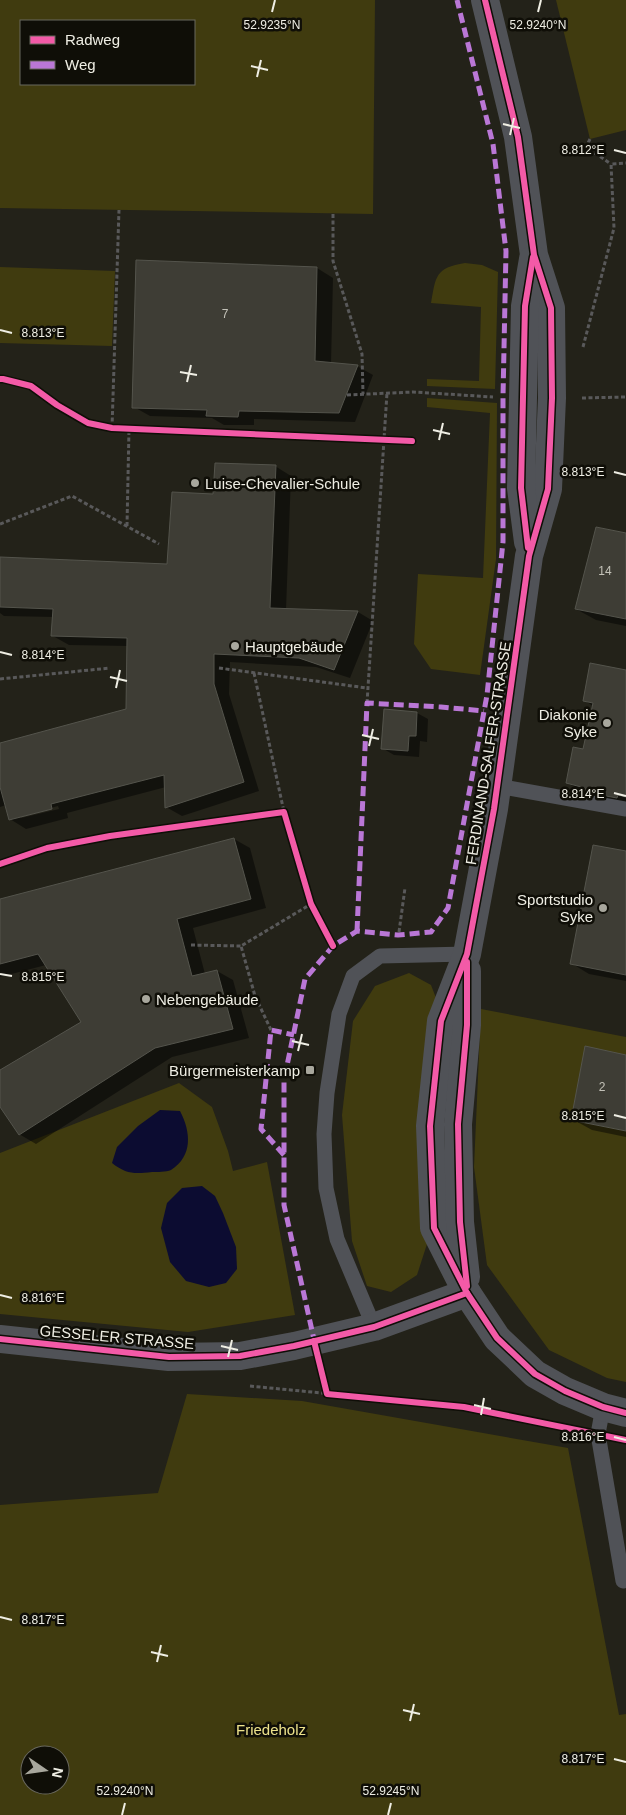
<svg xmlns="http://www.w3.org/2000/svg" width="626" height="1815" font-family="Helvetica,sans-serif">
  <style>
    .green { fill: #403b0f; fill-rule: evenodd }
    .water { fill: #0c0c31 }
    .shadow { fill: #0007; fill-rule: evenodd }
    .building { fill: #3e3d35; stroke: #54544c }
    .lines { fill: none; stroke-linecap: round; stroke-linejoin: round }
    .path { stroke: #59595a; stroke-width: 3; stroke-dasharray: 4 2.5; stroke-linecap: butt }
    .lane { stroke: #505257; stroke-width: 15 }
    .street { stroke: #505257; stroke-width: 28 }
    .quiet { stroke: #ba77d6; stroke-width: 5; stroke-dasharray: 10 5; stroke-linecap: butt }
    .cycleway-casing { stroke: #0f0e07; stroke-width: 9 }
    .cycleway { stroke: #f35aa7; stroke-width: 6 }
    .ticks { fill: none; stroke: #efeee4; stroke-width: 2 }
    .poi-dot { fill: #a8a79d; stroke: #0f0e07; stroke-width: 2 }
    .labels { text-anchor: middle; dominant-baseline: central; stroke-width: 5; stroke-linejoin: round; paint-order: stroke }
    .number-label { font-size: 12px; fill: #c3c2b8 }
    .poi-label { font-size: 15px; fill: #efeee4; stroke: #0f0e07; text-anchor: start }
    .street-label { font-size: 15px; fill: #efeee4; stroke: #0f0e07 }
    .park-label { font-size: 15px; fill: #ede28b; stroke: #0f0e07 }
    .ticks-label { font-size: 12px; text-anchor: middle; fill: #efeee4; stroke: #0f0e07; stroke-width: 5; stroke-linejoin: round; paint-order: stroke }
  </style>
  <rect width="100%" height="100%" fill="#232219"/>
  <g class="green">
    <path d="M 0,0 L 375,0 L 373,214 L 0,208 ZM 21,21 L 194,21 L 194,84 L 21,84 Z"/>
    <polygon points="556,0 626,0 626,130 590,139"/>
    <path d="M 465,263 L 482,265 L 498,272 L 495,389 L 427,386 L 427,379 L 479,381 L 481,307 L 431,303 C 436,276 435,268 465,263 Z"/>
    <polygon points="0,267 115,271 112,346 0,343"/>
    <polygon points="427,398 497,403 496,559 480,675 431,669 414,644 418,574 483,578 490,413 427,407"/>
    <polygon points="409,973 431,985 436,998 427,1244 417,1275 391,1292 367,1286 352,1241 342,1115 353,1021 375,986"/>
    <polygon points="481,1009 626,1037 626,1382 607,1378 549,1350 487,1265 474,1167"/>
    <polygon points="179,1083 212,1107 228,1151 233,1171 267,1162 295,1315 188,1332 0,1314 0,1153"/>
    <path d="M 187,1394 L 302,1401 L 568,1448 L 619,1715 L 626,1714 L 626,1815 L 0,1815 L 0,1505 L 158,1493 ZM 30,1755 L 60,1755 L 60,1785 L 30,1785 Z"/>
  </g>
  <g class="water">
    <path d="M 160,1110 L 180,1111 C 191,1132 193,1156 171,1170 C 166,1172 157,1172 152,1172 C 134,1174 126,1174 112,1163 L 117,1147 L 138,1126 Z"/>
    <polygon points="202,1186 215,1196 223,1213 236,1247 237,1269 226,1283 209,1287 186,1281 170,1262 161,1228 167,1203 182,1188"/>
  </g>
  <g class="shadow">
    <polygon points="317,268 333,278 331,364 357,366 373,375 355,422 254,419 254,425 224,425 212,418 150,416 134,407"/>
    <path d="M 275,466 L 291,476 L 286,610 L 358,612 L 373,621 L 350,678 L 316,667 L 230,662 L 229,694 L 259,791 L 182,816 L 166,807 L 166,787 L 67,813 L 68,818 L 26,829 L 10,819 L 6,805 L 0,807 L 0,744 L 127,710 L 128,646 L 69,645 L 53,636 L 54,617 L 4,616 L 0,613 L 0,559 L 168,565 L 214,495 ZM 58,806 L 59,809 L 21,818 L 21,816 Z"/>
    <polygon points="626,534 626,626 596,620 576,609"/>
    <polygon points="626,671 626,806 604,802 567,783 584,750 593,706 584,700"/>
    <polygon points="417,713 428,719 427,742 420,741 419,757 394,755 382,748"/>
    <polygon points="234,839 250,848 266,908 193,928 205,974 217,971 233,980 249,1038 172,1057 36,1144 19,1134 0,1105 0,1071 83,1023 46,965 0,977 0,901"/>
    <polygon points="626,853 626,981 589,974 571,963"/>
    <polygon points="626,1056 626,1137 592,1130 572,1119"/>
  </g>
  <g class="building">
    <polygon points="136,260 317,267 315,361 358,365 339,413 239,411 238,417 206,416 207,410 132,408"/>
    <polygon points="215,463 276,465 270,608 358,611 334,670 299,658 214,654 214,684 244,782 165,808 164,775 51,804 52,809 9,820 0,787 0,743 126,709 127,638 51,636 53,609 0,607 0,557 167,564 172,492 213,494"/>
    <polygon points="596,527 626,533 626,619 575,609"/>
    <polygon points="590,663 626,670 626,797 618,795 617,798 585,792 585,788 566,783 573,747 583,749 593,703 583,701"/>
    <polygon points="384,709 417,712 416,736 409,736 408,751 381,749"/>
    <polygon points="234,838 251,899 177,919 192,976 217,970 233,1029 155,1048 19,1135 0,1107 0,1070 81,1022 38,954 0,964 0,899"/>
    <polygon points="593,845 626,851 626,975 570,964"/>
    <polygon points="585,1046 626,1055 626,1131 571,1120"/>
  </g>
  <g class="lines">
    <g class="path">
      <polyline points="590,139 586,147 611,164"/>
      <polyline points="333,214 333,261 362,354 363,394"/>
      <polyline points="583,347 614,228 611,164 626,163"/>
      <polyline points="347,395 413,392 493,397"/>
      <polyline points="582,398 626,397"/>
      <polyline points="112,428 119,210"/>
      <polyline points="0,524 72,496 159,544"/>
      <polyline points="127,526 129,429"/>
      <polyline points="219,668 367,688"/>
      <polyline points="254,673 284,812"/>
      <polyline points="0,679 110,668"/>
      <polyline points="367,703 387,393"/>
      <polyline points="399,932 405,888"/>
      <polyline points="191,945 241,946"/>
      <polyline points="271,1030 255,996 241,946 311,904"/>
      <polyline points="250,1386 464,1407 573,1429"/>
    </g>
    <g class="lane">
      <polyline points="497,786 626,809"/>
      <polyline points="374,1327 337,1239 326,1188 324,1134 327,1093 339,1014 353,976 380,956 467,954"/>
      <polyline points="603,1407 598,1434 623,1581"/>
    </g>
    <g class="street">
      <polyline points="485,0 518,137 534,255 551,308 552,398 548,489 529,556 494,809 467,954 441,1021 430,1126 434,1228 467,1293 497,1338 535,1374 565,1391 603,1407 626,1413"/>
      <polyline points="528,542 521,488 523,398 525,306 533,259"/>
      <polyline points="466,1277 460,1222 458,1124 467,1025 467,971"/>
      <polyline points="0,1339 169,1357 240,1356 294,1346 374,1327 467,1293"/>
    </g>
    <g class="quiet">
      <polyline points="357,931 367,703 441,707 484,711"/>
      <polyline points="284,1155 261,1129 271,1030 294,1035"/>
      <polyline points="315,1344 284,1205 284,1080 305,979 333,946 357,931 398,935 431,932 448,908 487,695 503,542 503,397 506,251 493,144 457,0"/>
    </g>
    <defs>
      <g id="cycleway">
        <polyline points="485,0 518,137 534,255 551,308 552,398 548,489 529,556 494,809 467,954 441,1021 430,1126 434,1228 467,1293 497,1338 535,1374 565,1391 603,1407 626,1413"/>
        <polyline points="0,379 3,379 31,386 57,405 88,423 112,428 412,441"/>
        <polyline points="528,548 521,488 525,306 533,257"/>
        <polyline points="0,864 47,848 110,836 284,812 311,904 333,946"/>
        <polyline points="467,1286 460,1222 458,1124 467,1025 467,962"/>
        <polyline points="0,1339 169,1357 240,1356 294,1346 374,1327 467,1293"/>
        <polyline points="314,1341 327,1394 464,1407 626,1440"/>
      </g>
    </defs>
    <use href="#cycleway" class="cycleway-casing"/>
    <use href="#cycleway" class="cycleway"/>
  </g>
  <path class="ticks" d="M 272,12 L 275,0M 538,12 L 541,0M 251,66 L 268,70M 257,77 L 261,60M 503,124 L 520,128M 510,135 L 514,118M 614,150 L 626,153M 0,330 L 12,333M 180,372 L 197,375M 187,382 L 191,365M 433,430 L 450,434M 439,440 L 443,423M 614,472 L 626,475M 0,652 L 12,655M 110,677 L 127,681M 116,688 L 120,670M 362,735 L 379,739M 369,746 L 373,729M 614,793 L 626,796M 0,974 L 12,976M 292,1041 L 309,1045M 298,1051 L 302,1034M 614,1115 L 626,1118M 0,1295 L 12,1298M 221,1346 L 238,1350M 228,1357 L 232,1340M 474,1405 L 491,1409M 481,1415 L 484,1398M 614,1437 L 626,1440M 0,1617 L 12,1620M 151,1652 L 168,1656M 157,1662 L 161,1645M 403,1710 L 420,1714M 410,1721 L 414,1704M 614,1759 L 626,1762M 122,1815 L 125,1803M 388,1815 L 391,1803"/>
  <g class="poi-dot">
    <circle cx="195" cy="483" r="5"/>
    <circle cx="235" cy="646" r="5"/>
    <circle cx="607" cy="723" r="5"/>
    <circle cx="603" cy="908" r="5"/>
    <circle cx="146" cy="999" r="5"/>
    <rect x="305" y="1065" width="10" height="10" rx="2.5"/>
  </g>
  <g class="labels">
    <g class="number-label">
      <text x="225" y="314">7</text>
      <text x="605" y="571">14</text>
      <text x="602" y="1087">2</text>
    </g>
    <g class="poi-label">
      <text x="205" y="483">Luise-Chevalier-Schule</text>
      <text x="245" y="646">Hauptgebäude</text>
      <text x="597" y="714" text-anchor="end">Diakonie<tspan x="597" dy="17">Syke</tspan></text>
      <text x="593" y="899" text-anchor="end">Sportstudio<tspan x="593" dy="17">Syke</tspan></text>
      <text x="156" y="999">Nebengebäude</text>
      <text x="300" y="1070" text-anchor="end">Bürgermeisterkamp</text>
    </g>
    <g class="street-label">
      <text transform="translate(488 753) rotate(-81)">FERDINAND-SALFER-STRASSE</text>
      <text transform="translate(117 1337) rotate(5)">GESSELER STRASSE</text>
    </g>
    <g class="park-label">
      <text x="271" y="1729">Friedeholz</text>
    </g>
  </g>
  <g class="ticks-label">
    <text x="272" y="29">52.9235°N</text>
    <text x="538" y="29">52.9240°N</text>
    <text x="583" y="154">8.812°E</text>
    <text x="43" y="337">8.813°E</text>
    <text x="583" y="476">8.813°E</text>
    <text x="43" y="659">8.814°E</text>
    <text x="583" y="798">8.814°E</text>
    <text x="43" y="981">8.815°E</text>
    <text x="583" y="1120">8.815°E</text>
    <text x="43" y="1302">8.816°E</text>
    <text x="583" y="1441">8.816°E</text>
    <text x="43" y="1624">8.817°E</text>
    <text x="583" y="1763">8.817°E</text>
    <text x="125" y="1795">52.9240°N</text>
    <text x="391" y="1795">52.9245°N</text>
  </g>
  <rect x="20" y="20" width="175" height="65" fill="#0f0e07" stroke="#69685f"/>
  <rect x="30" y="36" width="25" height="8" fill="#f35aa7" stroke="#69685f"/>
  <text x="65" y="45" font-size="15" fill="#efeee4">Radweg</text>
  <rect x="30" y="61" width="25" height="8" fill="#ba77d6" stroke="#69685f"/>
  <text x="65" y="70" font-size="15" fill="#efeee4">Weg</text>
  <g transform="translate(45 1770) rotate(103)"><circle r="24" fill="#0f0e07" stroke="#69685f"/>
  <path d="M0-4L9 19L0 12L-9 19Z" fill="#a8a79d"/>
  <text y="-8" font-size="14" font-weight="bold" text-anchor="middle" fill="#efeee4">N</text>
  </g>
</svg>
